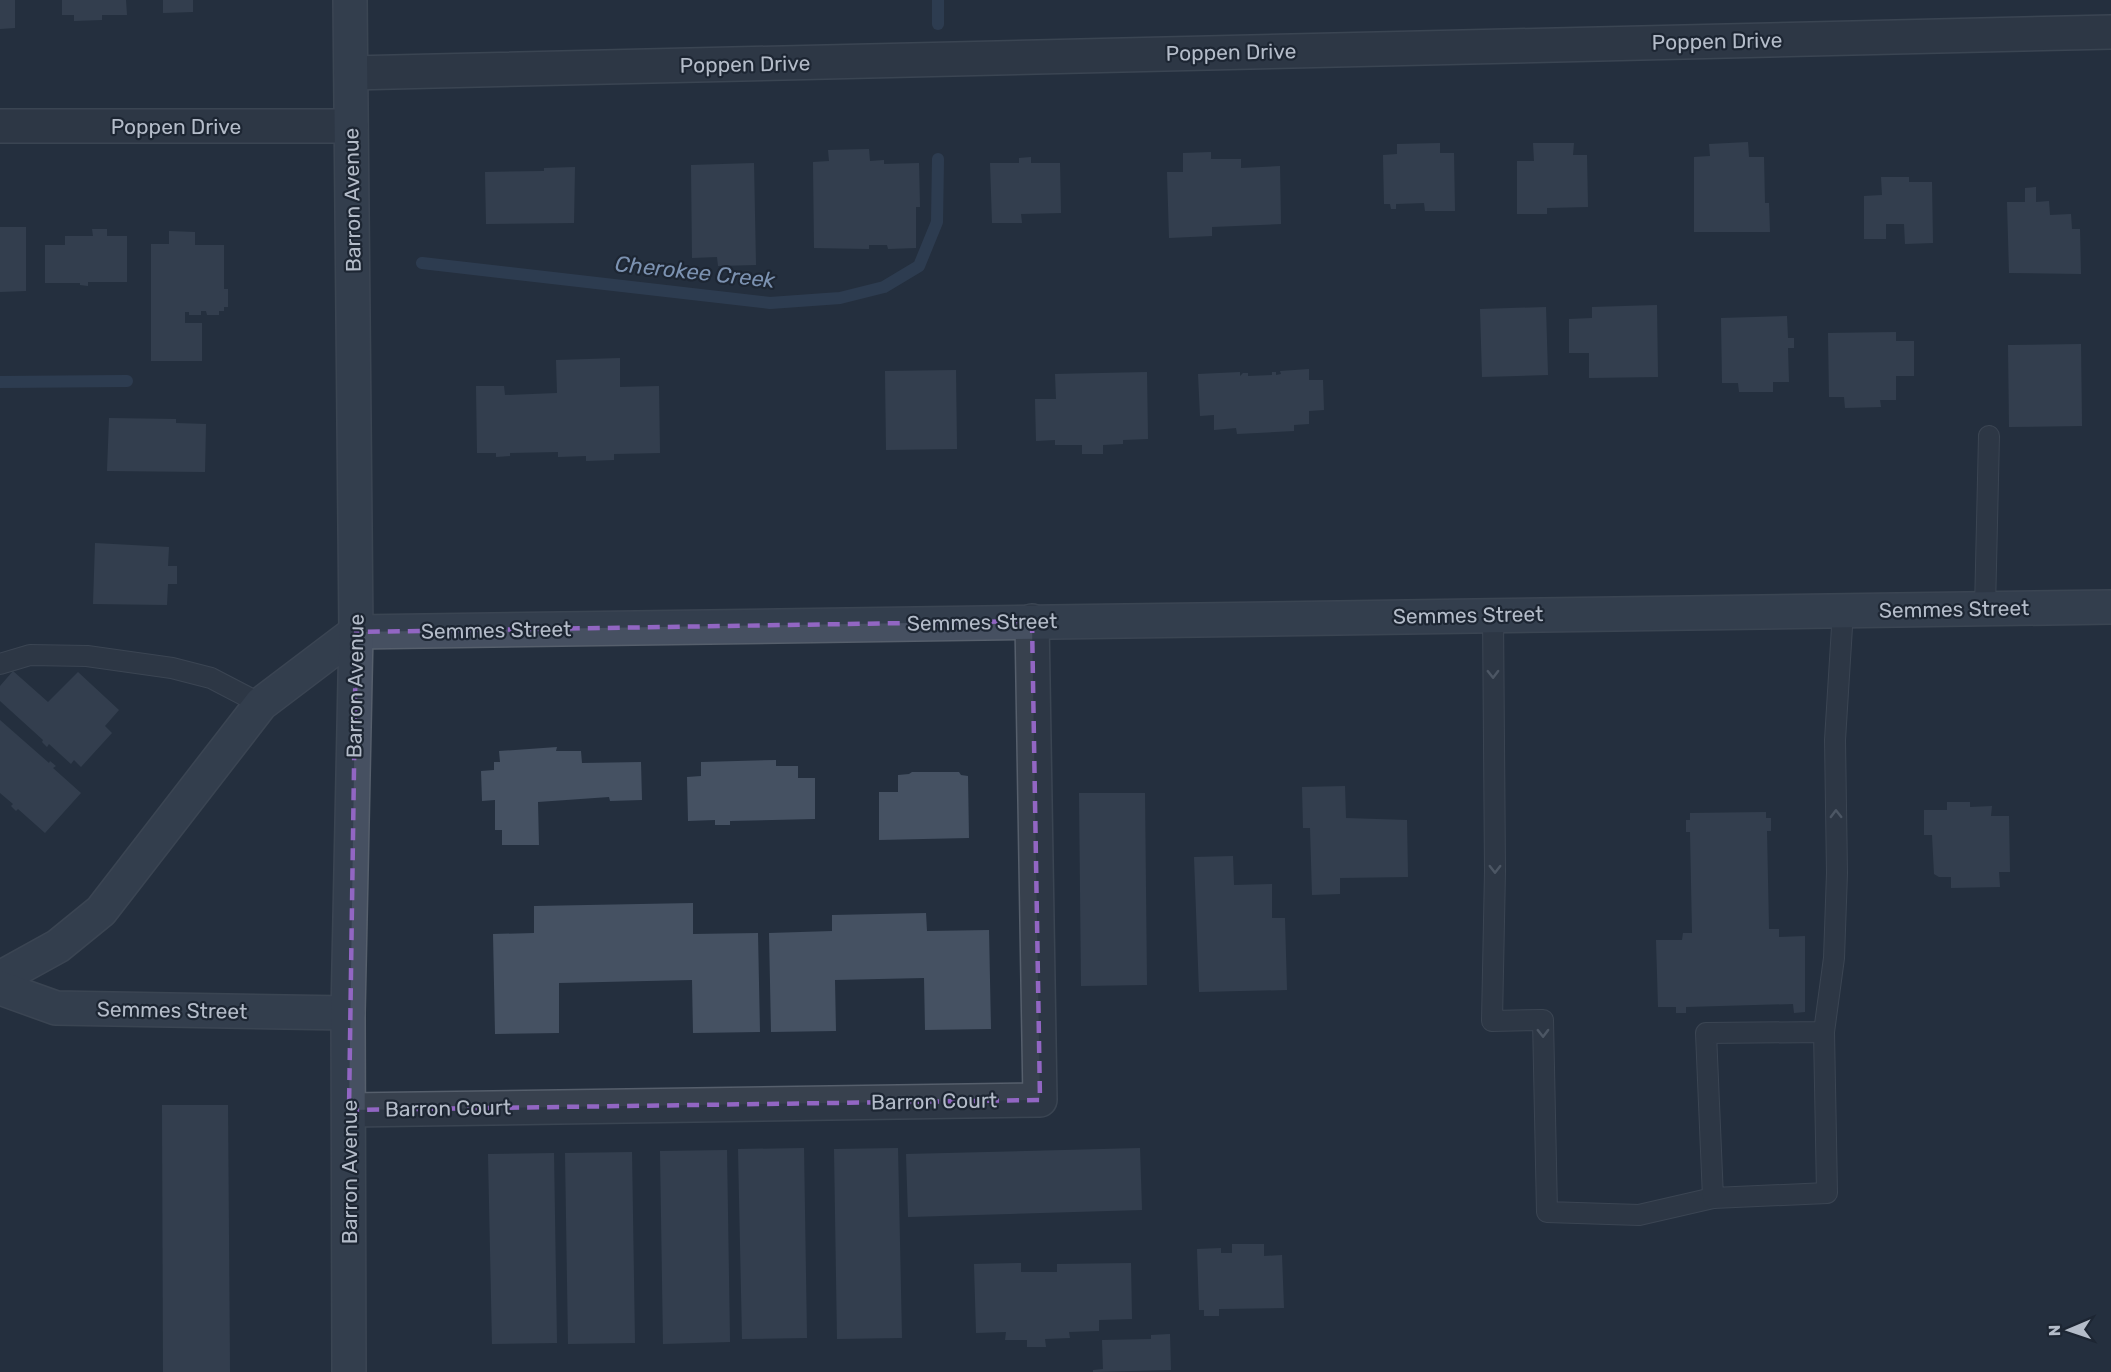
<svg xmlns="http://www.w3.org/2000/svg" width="2111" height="1372" font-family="Rubik,sans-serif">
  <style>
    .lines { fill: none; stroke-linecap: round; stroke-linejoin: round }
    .stream { stroke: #394c67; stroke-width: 12 }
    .building { fill: #455162 }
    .lane-casing { stroke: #565f6c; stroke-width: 22 }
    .street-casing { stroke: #565f6c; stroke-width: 36 }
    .secondary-casing { stroke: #565f6c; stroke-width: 36 }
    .lane { stroke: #38414e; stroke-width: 20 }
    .street { stroke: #38414e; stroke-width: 33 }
    .secondary { stroke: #465061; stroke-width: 33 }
    .oneway { stroke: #7c8592 }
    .marked { fill: none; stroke: #9266c3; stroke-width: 4.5; stroke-dasharray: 12 8; stroke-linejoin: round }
    .labels { text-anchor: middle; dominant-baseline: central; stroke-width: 4.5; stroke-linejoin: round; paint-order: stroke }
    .street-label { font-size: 21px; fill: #b4bcc9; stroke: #1d2633 }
    .water-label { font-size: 22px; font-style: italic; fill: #7c92b1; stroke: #1d2633 }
  </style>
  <rect width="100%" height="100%" fill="#242f3e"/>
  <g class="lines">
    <g class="stream">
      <polyline points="938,0 938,24"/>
      <polyline points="422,263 770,303 840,298 884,287 919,266 937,222 938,159"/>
      <polyline points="0,382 127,381"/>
    </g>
  </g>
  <g class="building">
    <polygon points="0,0 15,0 15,28 0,29"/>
    <polygon points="62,0 126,0 127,15 102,15 102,20 74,21 74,15 62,15"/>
    <polygon points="163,0 193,0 193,12 163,13"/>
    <polygon points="1748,142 1749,157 1764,157 1765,203 1769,203 1770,232 1694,232 1694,157 1710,156 1709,144"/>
    <polygon points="1440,143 1440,153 1454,153 1455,211 1425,211 1424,203 1396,204 1396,209 1391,209 1390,204 1384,204 1383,155 1397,154 1397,144"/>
    <polygon points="1533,143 1574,143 1573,155 1587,155 1588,207 1547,208 1547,214 1517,214 1517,161 1534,161"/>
    <polygon points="869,149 870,161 884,160 884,164 919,163 920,207 916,207 916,248 888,249 887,245 869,245 869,249 814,248 813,162 829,161 828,150"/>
    <polygon points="1211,152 1211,159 1241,159 1241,168 1280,166 1281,224 1212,227 1212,236 1169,238 1167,172 1183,172 1183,153"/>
    <polygon points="1031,157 1031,163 1060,163 1061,213 1021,214 1022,223 992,223 990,163 1019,163 1019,158"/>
    <polygon points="754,163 756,265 718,266 717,257 692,258 691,165"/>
    <polygon points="575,167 574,223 486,224 485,172 544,171 544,168"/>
    <polygon points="1881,177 1909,177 1909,182 1932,182 1933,243 1905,244 1904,224 1886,224 1886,239 1864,239 1864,196 1882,195"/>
    <polygon points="2036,187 2036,202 2049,201 2050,215 2071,214 2072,229 2080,229 2081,274 2009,273 2007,202 2025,202 2025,188"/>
    <polygon points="0,227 26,227 26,291 0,292"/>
    <polygon points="92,229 107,229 107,236 127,236 127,282 88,282 88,286 80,285 80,283 45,283 45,245 65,245 65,236 93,236"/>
    <polygon points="169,231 195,232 195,245 224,245 224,289 228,289 228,307 224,307 224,311 219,311 219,315 207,315 206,311 201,311 201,315 189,315 189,312 185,312 185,323 202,323 202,361 151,361 151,244 169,244"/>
    <polygon points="1657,305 1658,377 1589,378 1589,353 1569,353 1569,319 1592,318 1592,307"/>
    <polygon points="1546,307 1548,375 1482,377 1480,309"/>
    <polygon points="1787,316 1788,338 1794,338 1794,348 1788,348 1789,382 1773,382 1773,392 1739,392 1738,383 1722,383 1721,318"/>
    <polygon points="1896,332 1896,341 1914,341 1914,376 1896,376 1896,400 1880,400 1881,407 1845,408 1844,397 1829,397 1828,333"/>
    <polygon points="2081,344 2082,426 2009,427 2008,345"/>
    <polygon points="620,358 620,387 659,386 660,453 614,454 614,460 586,461 586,456 558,457 558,452 510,453 510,456 496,457 496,453 477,453 476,386 504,386 505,395 557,393 556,360"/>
    <polygon points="1309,369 1309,380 1323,380 1324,410 1309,411 1309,424 1294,425 1294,431 1237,434 1236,428 1214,430 1214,415 1200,416 1198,374 1240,372 1240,376 1243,373 1248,373 1248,376 1272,375 1272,372 1276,372 1276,375 1281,374 1280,371"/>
    <polygon points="956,370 957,449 886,450 885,371"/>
    <polygon points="1147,372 1148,439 1123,440 1123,444 1103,445 1103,454 1082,454 1082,445 1055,445 1055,440 1036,441 1035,399 1056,399 1055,374"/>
    <polygon points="109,418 176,419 176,423 206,424 205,472 107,471"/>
    <polygon points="95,543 169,547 168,566 177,566 177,584 168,584 167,605 93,604"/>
    <polygon points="13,671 48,702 78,672 119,710 105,726 112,733 81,767 74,760 71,764 49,744 47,747 42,742 43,740 0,701 0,686"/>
    <polygon points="0,720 49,763 50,761 56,766 53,768 81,793 45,833 18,809 16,811 11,806 13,804 0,793"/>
    <polygon points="557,747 556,751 581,751 582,763 641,762 642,800 610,801 609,797 538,802 539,845 502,845 502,830 495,830 495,800 482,801 481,771 494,770 494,762 500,762 499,751"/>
    <polygon points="776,760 776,766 798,766 798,778 815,778 815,819 730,821 730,825 715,825 715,820 688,821 687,777 701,776 701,762"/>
    <polygon points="912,772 959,772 961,775 968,776 969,838 879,840 879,792 898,792 898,775 909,774"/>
    <polygon points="1345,786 1346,818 1407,820 1408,877 1340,878 1340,894 1312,895 1310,828 1303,828 1302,787"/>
    <polygon points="1079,793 1145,793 1147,985 1081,986"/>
    <polygon points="1947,802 1970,802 1970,807 1992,806 1991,816 2009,816 2010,872 1999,872 2000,887 1951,888 1951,877 1939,877 1934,874 1932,835 1924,835 1924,810 1947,810"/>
    <polygon points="1766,812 1766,818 1771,818 1771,831 1767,831 1769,929 1779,929 1779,937 1805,936 1805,1012 1794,1013 1793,1004 1686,1007 1686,1013 1676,1013 1676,1007 1658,1007 1656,940 1682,940 1683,933 1692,933 1690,832 1686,832 1686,820 1690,820 1690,813"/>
    <polygon points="1233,856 1234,885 1272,884 1272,918 1285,918 1287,990 1199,992 1194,857"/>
    <polygon points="693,903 693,934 758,933 760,1032 693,1033 692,980 559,983 559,1033 495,1034 493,934 534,933 534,906"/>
    <polygon points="926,913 927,931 989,930 991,1029 925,1030 924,978 835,980 836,1031 771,1032 769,933 832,931 832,915"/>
    <polygon points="162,1105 228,1105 230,1372 163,1372"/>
    <polygon points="804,1148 807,1338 742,1339 738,1149"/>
    <polygon points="898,1148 902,1338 837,1339 834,1149"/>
    <polygon points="1140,1148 1142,1210 908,1217 906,1154"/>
    <polygon points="727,1150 730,1342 663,1344 660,1151"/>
    <polygon points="632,1152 635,1343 568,1344 565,1153"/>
    <polygon points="554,1153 557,1343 492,1344 488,1154"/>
    <polygon points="1232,1244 1264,1244 1264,1256 1282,1255 1284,1308 1219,1309 1219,1316 1204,1316 1204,1310 1199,1310 1197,1249 1221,1248 1221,1253 1232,1253"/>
    <polygon points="1021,1263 1021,1272 1057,1272 1057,1264 1131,1263 1132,1319 1099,1320 1099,1331 1069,1332 1070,1338 1045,1339 1046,1347 1027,1347 1027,1340 1005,1340 1006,1332 976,1333 974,1264"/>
    <polygon points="1170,1334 1171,1370 1093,1372 1093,1370 1103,1369 1102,1340 1151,1339 1151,1335"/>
  </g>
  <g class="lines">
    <defs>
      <g id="lane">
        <polyline points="1985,609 1989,436"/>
        <polyline points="1493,615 1495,871 1492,1021 1543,1020 1547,1212 1639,1215 1713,1198"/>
        <polyline points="0,664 30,655 87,656 172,668 211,678 261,704"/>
        <polyline points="1824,1032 1706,1033 1713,1198 1827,1193 1824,1032 1834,958 1837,873 1835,740 1843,611"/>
      </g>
      <g id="street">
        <polyline points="351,73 2111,32"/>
        <polyline points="0,126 351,126"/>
        <polyline points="349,1110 1040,1100 1032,621"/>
      </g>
      <g id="secondary">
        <polyline points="0,978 58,946 101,911 261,704 356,632 2111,607"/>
        <polyline points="0,988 56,1008 348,1013"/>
        <polyline points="349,1372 348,1013 356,632 350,0"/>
      </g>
    </defs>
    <use href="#lane" class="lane-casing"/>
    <use href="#street" class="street-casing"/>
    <use href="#secondary" class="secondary-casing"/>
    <use href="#lane" class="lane"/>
    <use href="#street" class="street"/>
    <use href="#secondary" class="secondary"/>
  </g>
  <defs><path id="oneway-chevron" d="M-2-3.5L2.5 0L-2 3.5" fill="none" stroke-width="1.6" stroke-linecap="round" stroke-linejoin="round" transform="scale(1.5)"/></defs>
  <g class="oneway">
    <use href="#oneway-chevron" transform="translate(1493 674) rotate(89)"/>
    <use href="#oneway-chevron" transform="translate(1836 814) rotate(-91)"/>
    <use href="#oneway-chevron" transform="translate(1495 869) rotate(90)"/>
    <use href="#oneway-chevron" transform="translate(1543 1033) rotate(89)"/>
  </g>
  <path d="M0 0H2111V1372H0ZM 1032,621 L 1040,1100 L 349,1110 L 356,632 Z" fill="#242f3e" fill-opacity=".55" fill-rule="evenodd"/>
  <path class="marked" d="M 1032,621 L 1040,1100 L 349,1110 L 356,632 Z"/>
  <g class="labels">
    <g class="street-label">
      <text transform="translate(1717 41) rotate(-1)">Poppen Drive</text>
      <text transform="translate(1231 52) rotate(-1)">Poppen Drive</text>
      <text transform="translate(745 64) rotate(-1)">Poppen Drive</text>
      <text x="176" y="126">Poppen Drive</text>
      <text transform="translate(352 200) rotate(-91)">Barron Avenue</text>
      <text transform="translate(1954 609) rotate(-1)">Semmes Street</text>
      <text transform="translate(1468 615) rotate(-1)">Semmes Street</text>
      <text transform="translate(982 622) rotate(-1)">Semmes Street</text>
      <text transform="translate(496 630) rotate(-1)">Semmes Street</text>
      <text transform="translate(355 686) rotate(-89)">Barron Avenue</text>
      <text transform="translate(172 1010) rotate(1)">Semmes Street</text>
      <text transform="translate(934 1101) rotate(-1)">Barron Court</text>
      <text transform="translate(448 1108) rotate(-1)">Barron Court</text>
      <text transform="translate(349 1172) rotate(-90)">Barron Avenue</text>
    </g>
    <g class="water-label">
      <text transform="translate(695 272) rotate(6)">Cherokee Creek</text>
    </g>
  </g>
  <g transform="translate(2069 1330) rotate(268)" stroke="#1d2633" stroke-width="4.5" paint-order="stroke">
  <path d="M0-4.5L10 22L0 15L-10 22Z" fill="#b4bcc9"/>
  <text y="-9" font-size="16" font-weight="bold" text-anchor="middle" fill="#b4bcc9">N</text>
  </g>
</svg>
